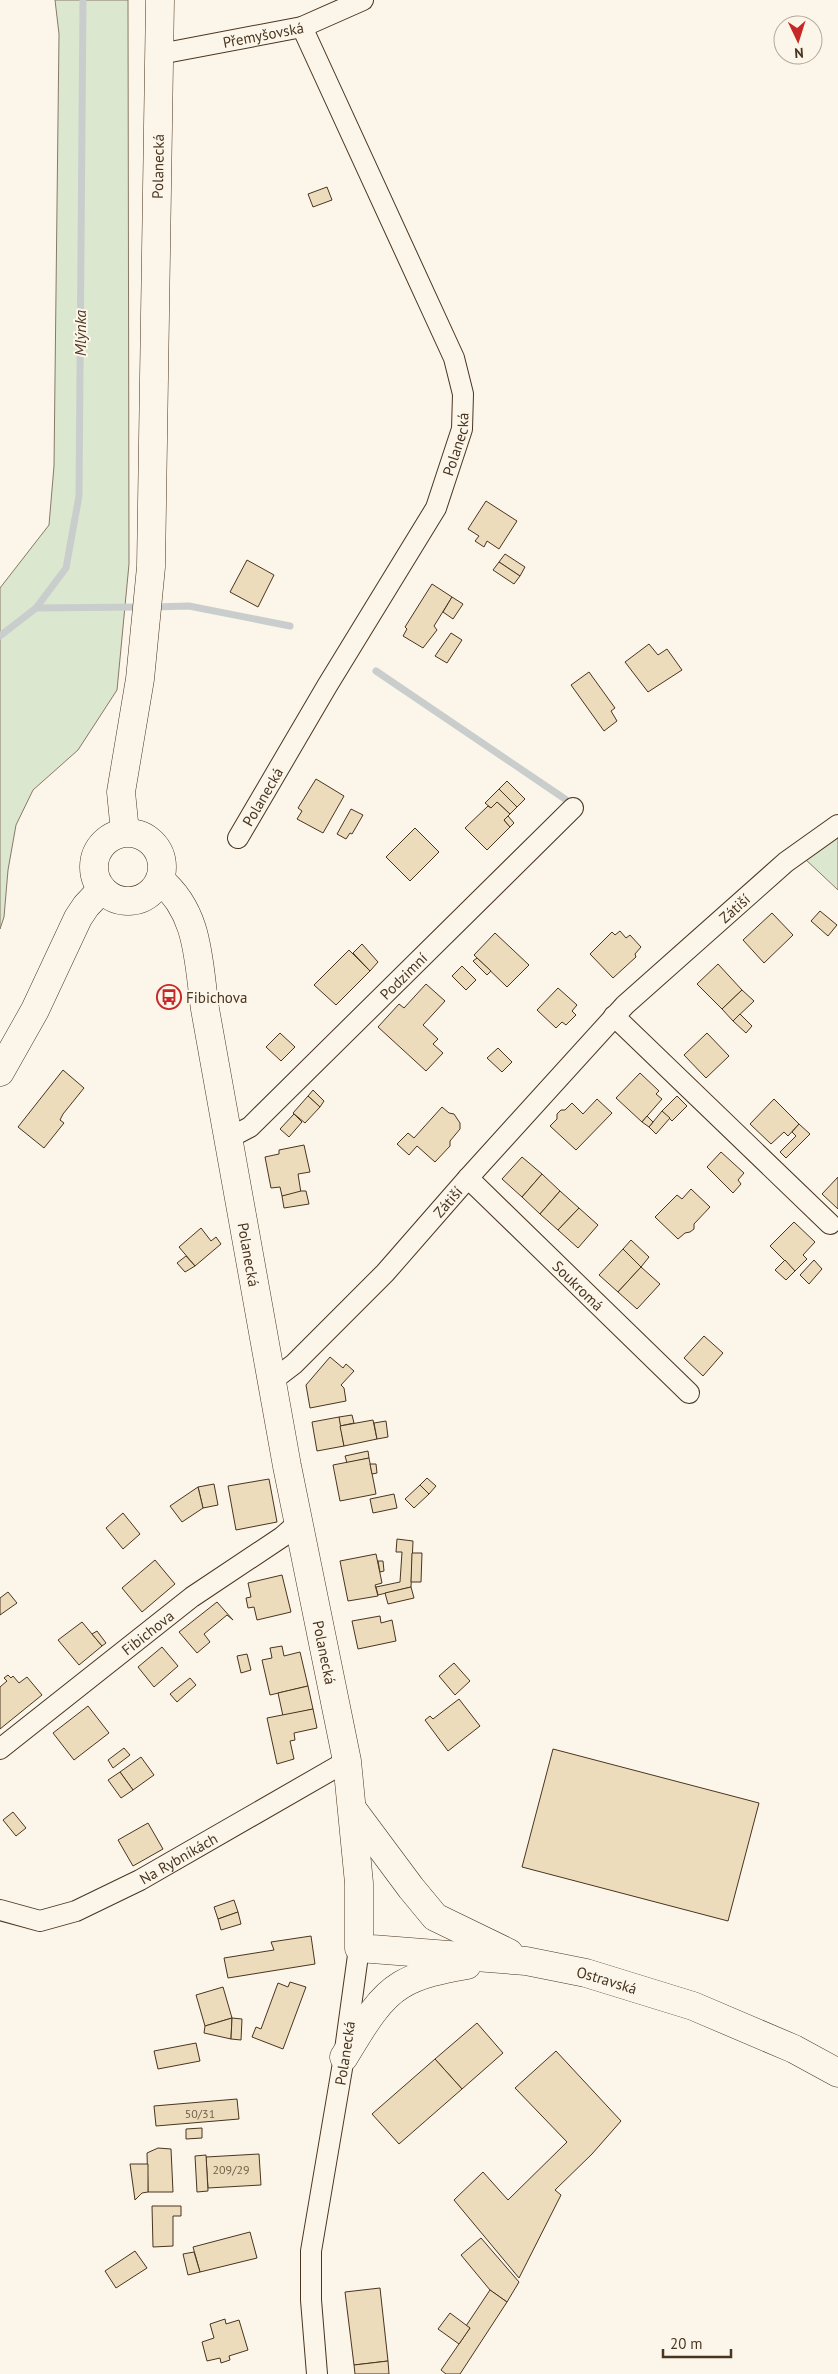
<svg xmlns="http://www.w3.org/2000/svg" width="838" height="2374" font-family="'PT Sans',sans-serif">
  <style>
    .green { fill: #dce7d0; stroke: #887966 }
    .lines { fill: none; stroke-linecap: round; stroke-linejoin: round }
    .stream { stroke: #c9cecd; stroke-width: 7 }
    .building { fill: #ecdcbc; stroke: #4a3520 }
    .street-casing { stroke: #4a3520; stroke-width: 22 }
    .secondary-casing { stroke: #4a3520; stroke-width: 29 }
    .street { stroke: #fbf6e9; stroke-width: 20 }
    .secondary { stroke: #fbf6e9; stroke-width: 28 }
    .labels { text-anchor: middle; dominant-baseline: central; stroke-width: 4; stroke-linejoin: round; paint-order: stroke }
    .number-label { font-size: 12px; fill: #725f47 }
    .street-label { font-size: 15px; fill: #4a3520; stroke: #fbf6e9 }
    .poi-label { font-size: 15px; fill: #4a3520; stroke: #fbf6e9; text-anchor: start }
    .water-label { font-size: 16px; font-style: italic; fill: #4a3520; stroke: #fbf6e9 }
  </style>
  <rect width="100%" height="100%" fill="#fbf6e9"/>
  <g class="green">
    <polygon points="55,0 128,0 129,564 117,690 78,750 33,790 16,825 8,870 4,917 0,929 0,588 49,525 54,466 59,34"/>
    <polygon points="838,835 838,890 804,858"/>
  </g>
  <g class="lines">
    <g class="stream">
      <polyline points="152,607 189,606 290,626"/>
      <polyline points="36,608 141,607"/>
      <polyline points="0,636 36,608 66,568 79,496 83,0"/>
      <polyline points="376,671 565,799"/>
    </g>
  </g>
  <g class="building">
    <polygon points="327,187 332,200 313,207 308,194"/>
    <polygon points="486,501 517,521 499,549 487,541 484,547 475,541 479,536 468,529"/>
    <polygon points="505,554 525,567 520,576 499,562"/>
    <polygon points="247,560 274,575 258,607 230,592"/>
    <polygon points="499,562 520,576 514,584 493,570"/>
    <polygon points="432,584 452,597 434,626 437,630 423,648 403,636 407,629 405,627"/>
    <polygon points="452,597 463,604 453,619 443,612"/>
    <polygon points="451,633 462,640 447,663 435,656"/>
    <polygon points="649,644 658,655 667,649 682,670 648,692 625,662"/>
    <polygon points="589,672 615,708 611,711 617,721 604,731 571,685"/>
    <polygon points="316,779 344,796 323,833 297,819 302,811 298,808"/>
    <polygon points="507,781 525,799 517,807 499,789"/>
    <polygon points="499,789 517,807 510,814 497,802 491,808 485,803"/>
    <polygon points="497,802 510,814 504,820 510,827 487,850 465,828 488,806 491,808"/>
    <polygon points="351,809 363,815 352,834 350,833 346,839 337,834"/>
    <polygon points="508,816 514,823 510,827 504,820"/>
    <polygon points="415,828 439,852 410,881 386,857"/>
    <polygon points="820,911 837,925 828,936 811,921"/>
    <polygon points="772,913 793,935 764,963 743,940"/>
    <polygon points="620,931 626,938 630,935 641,947 635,954 636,957 613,978 590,954 612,932 615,935"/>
    <polygon points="495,933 529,965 507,987 474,955"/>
    <polygon points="362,944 378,962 370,971 353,953"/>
    <polygon points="349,950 370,971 336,1005 314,985"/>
    <polygon points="477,958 491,971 487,975 473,961"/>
    <polygon points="718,964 742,990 722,1009 697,984"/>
    <polygon points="462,966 476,980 466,990 452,976"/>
    <polygon points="426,984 445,1001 423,1025 438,1039 433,1044 443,1053 426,1071 378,1027 399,1004 404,1008"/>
    <polygon points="558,988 577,1005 572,1011 576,1015 566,1025 562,1022 556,1028 537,1010"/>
    <polygon points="742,990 754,1001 733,1021 722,1009"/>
    <polygon points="740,1014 752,1026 746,1033 733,1021"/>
    <polygon points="280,1033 295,1047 281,1061 266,1047"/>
    <polygon points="707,1033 729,1056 706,1078 684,1055"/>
    <polygon points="498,1048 512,1062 502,1072 487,1058"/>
    <polygon points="63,1070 84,1088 63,1114 60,1120 64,1123 44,1148 18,1127"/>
    <polygon points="640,1073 659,1091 656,1094 662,1099 642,1122 616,1098"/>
    <polygon points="313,1090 324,1101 320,1107 308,1096"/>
    <polygon points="308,1096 320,1107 305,1123 293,1113"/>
    <polygon points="677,1096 687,1106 672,1121 662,1111"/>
    <polygon points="597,1099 612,1113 576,1150 550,1126 557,1119 557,1114 561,1110 565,1110 572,1103 583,1114"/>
    <polygon points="774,1099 799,1124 788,1136 784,1132 771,1144 750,1124"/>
    <polygon points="442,1107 449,1113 454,1114 460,1123 460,1129 450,1141 450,1146 435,1162 417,1146 409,1155 397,1144 408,1133 414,1138"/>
    <polygon points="662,1111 670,1118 656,1134 649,1127"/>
    <polygon points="294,1114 302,1122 289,1137 280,1129"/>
    <polygon points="647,1116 653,1122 649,1127 642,1122"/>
    <polygon points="799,1124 810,1134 786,1158 780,1152 796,1136 792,1132"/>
    <polygon points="304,1145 310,1172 298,1174 301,1193 282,1196 280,1187 271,1188 265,1157 279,1154 279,1150"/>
    <polygon points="721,1152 744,1173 738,1180 741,1184 733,1193 707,1167"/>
    <polygon points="522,1157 542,1174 522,1197 502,1179"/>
    <polygon points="542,1174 560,1191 540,1214 522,1197"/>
    <polygon points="838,1177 838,1209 822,1194"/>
    <polygon points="691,1189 710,1207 694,1224 694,1229 690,1232 685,1233 678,1239 655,1217 677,1195 682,1199"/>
    <polygon points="301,1191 306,1191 309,1204 284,1208 282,1196"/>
    <polygon points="560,1191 579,1208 558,1230 540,1214"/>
    <polygon points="579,1208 598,1225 578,1248 558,1230"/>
    <polygon points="794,1222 815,1242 803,1255 807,1259 795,1271 770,1246"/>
    <polygon points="201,1228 211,1241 216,1237 221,1244 195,1266 179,1247"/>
    <polygon points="631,1240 649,1257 641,1267 623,1249"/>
    <polygon points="623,1249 641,1267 618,1292 599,1275"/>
    <polygon points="186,1256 195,1266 185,1272 177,1263"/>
    <polygon points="785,1260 795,1271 786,1280 775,1270"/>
    <polygon points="814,1260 822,1269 809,1284 800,1275"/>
    <polygon points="641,1267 660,1284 637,1309 618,1292"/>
    <polygon points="704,1336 723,1353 703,1376 684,1358"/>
    <polygon points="330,1357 343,1368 346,1364 354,1371 341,1385 344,1388 346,1401 310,1408 306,1385"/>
    <polygon points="352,1415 354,1423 340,1426 339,1417"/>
    <polygon points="339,1417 344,1446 317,1451 312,1422"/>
    <polygon points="373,1420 377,1439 344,1446 340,1426"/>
    <polygon points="386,1421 388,1437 377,1439 374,1423"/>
    <polygon points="368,1451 369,1458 347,1463 345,1456"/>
    <polygon points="369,1458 376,1494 340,1501 333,1465"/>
    <polygon points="370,1464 376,1464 377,1473 372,1474"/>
    <polygon points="427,1478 436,1486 429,1494 420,1485"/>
    <polygon points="269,1479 277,1522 236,1530 228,1486"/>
    <polygon points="214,1484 218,1505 203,1508 198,1487"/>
    <polygon points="420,1485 429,1494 414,1508 405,1499"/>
    <polygon points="198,1487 203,1508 182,1522 170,1506"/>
    <polygon points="394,1494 397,1508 373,1513 370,1499"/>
    <polygon points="123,1513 140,1534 123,1549 106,1528"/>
    <polygon points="397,1539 413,1541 411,1587 378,1595 376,1587 400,1582 402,1552 396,1552"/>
    <polygon points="412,1553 422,1553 421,1582 411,1582"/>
    <polygon points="376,1554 382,1583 375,1585 378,1596 348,1601 340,1561"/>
    <polygon points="155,1560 175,1584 142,1612 122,1588"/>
    <polygon points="378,1561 383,1561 384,1571 380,1572"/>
    <polygon points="282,1575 291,1612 257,1620 254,1607 248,1608 246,1598 251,1597 248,1583"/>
    <polygon points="411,1587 414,1598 388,1604 385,1593"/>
    <polygon points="8,1592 17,1603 0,1615 0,1598"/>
    <polygon points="217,1602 233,1620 227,1615 204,1634 210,1642 197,1653 179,1632"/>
    <polygon points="380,1616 381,1623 392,1620 396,1641 358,1649 352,1621"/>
    <polygon points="82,1622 102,1646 79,1665 58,1640"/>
    <polygon points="97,1631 106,1643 102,1646 92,1634"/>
    <polygon points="282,1646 284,1656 300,1652 308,1686 270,1695 262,1660 272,1658 270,1648"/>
    <polygon points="162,1647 178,1666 154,1687 138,1667"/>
    <polygon points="247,1654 251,1670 241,1673 237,1656"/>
    <polygon points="454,1663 470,1681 455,1695 439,1676"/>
    <polygon points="8,1675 11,1678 13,1676 19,1683 27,1677 42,1695 0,1729 0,1687 7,1681 4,1678"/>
    <polygon points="190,1678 196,1685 177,1702 170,1694"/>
    <polygon points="308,1686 313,1709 283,1716 278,1693"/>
    <polygon points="459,1699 480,1726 448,1751 425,1720 430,1716 433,1719"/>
    <polygon points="88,1706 109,1733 74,1760 53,1733"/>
    <polygon points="313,1709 317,1728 294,1733 295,1740 290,1741 294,1759 277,1764 267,1718"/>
    <polygon points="124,1748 130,1755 113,1768 108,1760"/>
    <polygon points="553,1749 759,1803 728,1921 522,1867"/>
    <polygon points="141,1757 154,1775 133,1790 120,1772"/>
    <polygon points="120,1772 133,1790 121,1798 108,1780"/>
    <polygon points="13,1812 26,1828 16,1836 3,1820"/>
    <polygon points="148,1823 163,1849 133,1866 118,1840"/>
    <polygon points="234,1900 238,1912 218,1919 214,1907"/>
    <polygon points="238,1912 241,1924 221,1930 218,1919"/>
    <polygon points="311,1936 315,1964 228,1978 224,1958 274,1950 271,1942"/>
    <polygon points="290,1982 306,1987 283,2049 252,2037 256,2027 261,2029 278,1983 288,1987"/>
    <polygon points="223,1987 232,2018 205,2026 196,1995"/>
    <polygon points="232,2018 231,2039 204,2033 205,2026"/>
    <polygon points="232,2018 242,2019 241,2040 231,2039"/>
    <polygon points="477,2023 503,2053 462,2089 435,2059"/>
    <polygon points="196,2043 200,2061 158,2069 154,2051"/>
    <polygon points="556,2051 621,2121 592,2154 555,2190 561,2195 519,2278 454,2200 483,2172 508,2200 567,2142 515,2088"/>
    <polygon points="435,2059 462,2089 399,2144 372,2114"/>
    <polygon points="237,2099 239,2119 156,2126 154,2106"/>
    <polygon points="202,2128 202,2138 186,2139 186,2129"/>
    <polygon points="158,2148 171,2149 173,2192 148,2192 147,2153"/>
    <polygon points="259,2154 261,2185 208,2188 206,2157"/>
    <polygon points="206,2155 208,2191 197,2192 195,2156"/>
    <polygon points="130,2164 148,2164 148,2192 142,2193 135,2200"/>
    <polygon points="152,2206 181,2206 181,2216 173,2216 173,2246 153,2247"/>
    <polygon points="250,2232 257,2258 200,2272 193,2247"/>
    <polygon points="481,2238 519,2282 507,2302 490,2290 461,2255"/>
    <polygon points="135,2251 147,2268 116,2288 105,2271"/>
    <polygon points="194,2252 200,2272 188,2275 183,2254"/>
    <polygon points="380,2288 388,2361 354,2365 345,2292"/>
    <polygon points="490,2290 507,2302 460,2374 446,2374 441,2370 470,2328 466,2326"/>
    <polygon points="450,2313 470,2328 459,2344 438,2329"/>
    <polygon points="225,2319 226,2324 239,2320 248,2350 229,2356 230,2360 221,2363 220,2358 207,2361 202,2342 214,2338 210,2324"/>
    <polygon points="388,2361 389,2374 355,2374 354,2365"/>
  </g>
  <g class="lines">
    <defs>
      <g id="street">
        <path id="s1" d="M 160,54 L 302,27 L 363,0"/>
        <path id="s2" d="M 238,838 L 327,686 L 436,508 L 462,429 L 463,394 L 454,358 L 302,27"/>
        <polyline points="614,1016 830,1224"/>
        <path id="s3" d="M 229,1138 L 250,1127 L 573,808"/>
        <path id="s4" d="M 468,1178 L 689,1393"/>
        <path id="s5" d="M 273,1380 L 294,1364 L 385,1273 L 468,1178 L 625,1005 L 786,862 L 838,825"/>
        <path id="s6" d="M 0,1749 L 192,1597 L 282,1537 L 298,1523"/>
        <path id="s7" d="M 0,1910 L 40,1921 L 76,1911 L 140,1880 L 347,1761"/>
        <path id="s8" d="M 317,2374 L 311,2300 L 311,2251 L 344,2057 L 359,1948"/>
      </g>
      <g id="secondary">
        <path id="s9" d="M 125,832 L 121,792 L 140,679 L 151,567 L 160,0"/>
        <circle cx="128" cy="867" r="34"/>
        <path id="s10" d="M 160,880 C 200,913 198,962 205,1009 L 287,1466 L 347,1761 L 359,1883 L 359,1948 L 526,1961 L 586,1973 L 693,2006 L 794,2049 L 838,2073"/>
        <polyline points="0,1072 35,1010 78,918 86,906 102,889"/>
        <polyline points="353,1810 411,1888 435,1917 509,1953"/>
        <path d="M 344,2057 C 359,2033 376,2000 401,1985 C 421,1973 445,1969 467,1965"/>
      </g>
    </defs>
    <use href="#street" class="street-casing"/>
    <use href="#secondary" class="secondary-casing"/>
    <use href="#street" class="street"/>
    <use href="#secondary" class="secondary"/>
  </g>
  <defs>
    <symbol id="bus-ring" viewBox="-11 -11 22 22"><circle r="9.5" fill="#fbf6e9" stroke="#c62828" stroke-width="1.5"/><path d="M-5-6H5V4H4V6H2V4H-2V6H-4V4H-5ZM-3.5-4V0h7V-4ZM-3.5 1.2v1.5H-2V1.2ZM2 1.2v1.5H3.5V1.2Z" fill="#c62828"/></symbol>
  </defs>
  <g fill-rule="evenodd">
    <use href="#bus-ring" x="155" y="983" width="28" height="28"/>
  </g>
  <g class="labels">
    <g class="number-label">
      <text x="200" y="2113">50/31</text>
      <text x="231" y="2169">209/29</text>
    </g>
    <g class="street-label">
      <text stroke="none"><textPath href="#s1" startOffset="105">Přemyšovská</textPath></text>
      <text stroke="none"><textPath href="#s9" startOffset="668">Polanecká</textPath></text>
      <text stroke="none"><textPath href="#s2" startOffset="452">Polanecká</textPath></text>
      <text stroke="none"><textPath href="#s2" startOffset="48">Polanecká</textPath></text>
      <text stroke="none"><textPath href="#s5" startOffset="661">Zátiší</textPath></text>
      <text stroke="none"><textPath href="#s3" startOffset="239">Podzimní</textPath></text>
      <text stroke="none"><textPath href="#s5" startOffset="250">Zátiší</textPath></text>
      <text stroke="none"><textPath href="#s10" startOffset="390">Polanecká</textPath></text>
      <text stroke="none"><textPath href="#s4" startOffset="154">Soukromá</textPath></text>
      <text stroke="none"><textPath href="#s6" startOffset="188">Fibichova</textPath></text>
      <text stroke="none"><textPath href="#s10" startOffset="795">Polanecká</textPath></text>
      <text stroke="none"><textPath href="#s7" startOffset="194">Na Rybníkách</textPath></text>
      <text stroke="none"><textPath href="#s10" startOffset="1344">Ostravská</textPath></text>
      <text stroke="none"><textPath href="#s8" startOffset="324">Polanecká</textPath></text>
    </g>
    <g class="poi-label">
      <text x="186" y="997">Fibichova</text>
    </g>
    <g class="water-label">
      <text transform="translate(80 333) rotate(-90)">Mlýnka</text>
    </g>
  </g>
  <g transform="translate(798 40) rotate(176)"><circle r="24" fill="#fbf6e9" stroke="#b4a999"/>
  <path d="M0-4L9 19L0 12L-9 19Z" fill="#c62828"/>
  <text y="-8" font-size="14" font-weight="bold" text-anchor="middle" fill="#4a3520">N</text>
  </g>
  <path d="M663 2349v8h68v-8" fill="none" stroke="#4a3520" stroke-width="2.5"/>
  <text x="670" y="2349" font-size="15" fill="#4a3520" stroke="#fbf6e9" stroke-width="4" paint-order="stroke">20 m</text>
</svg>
